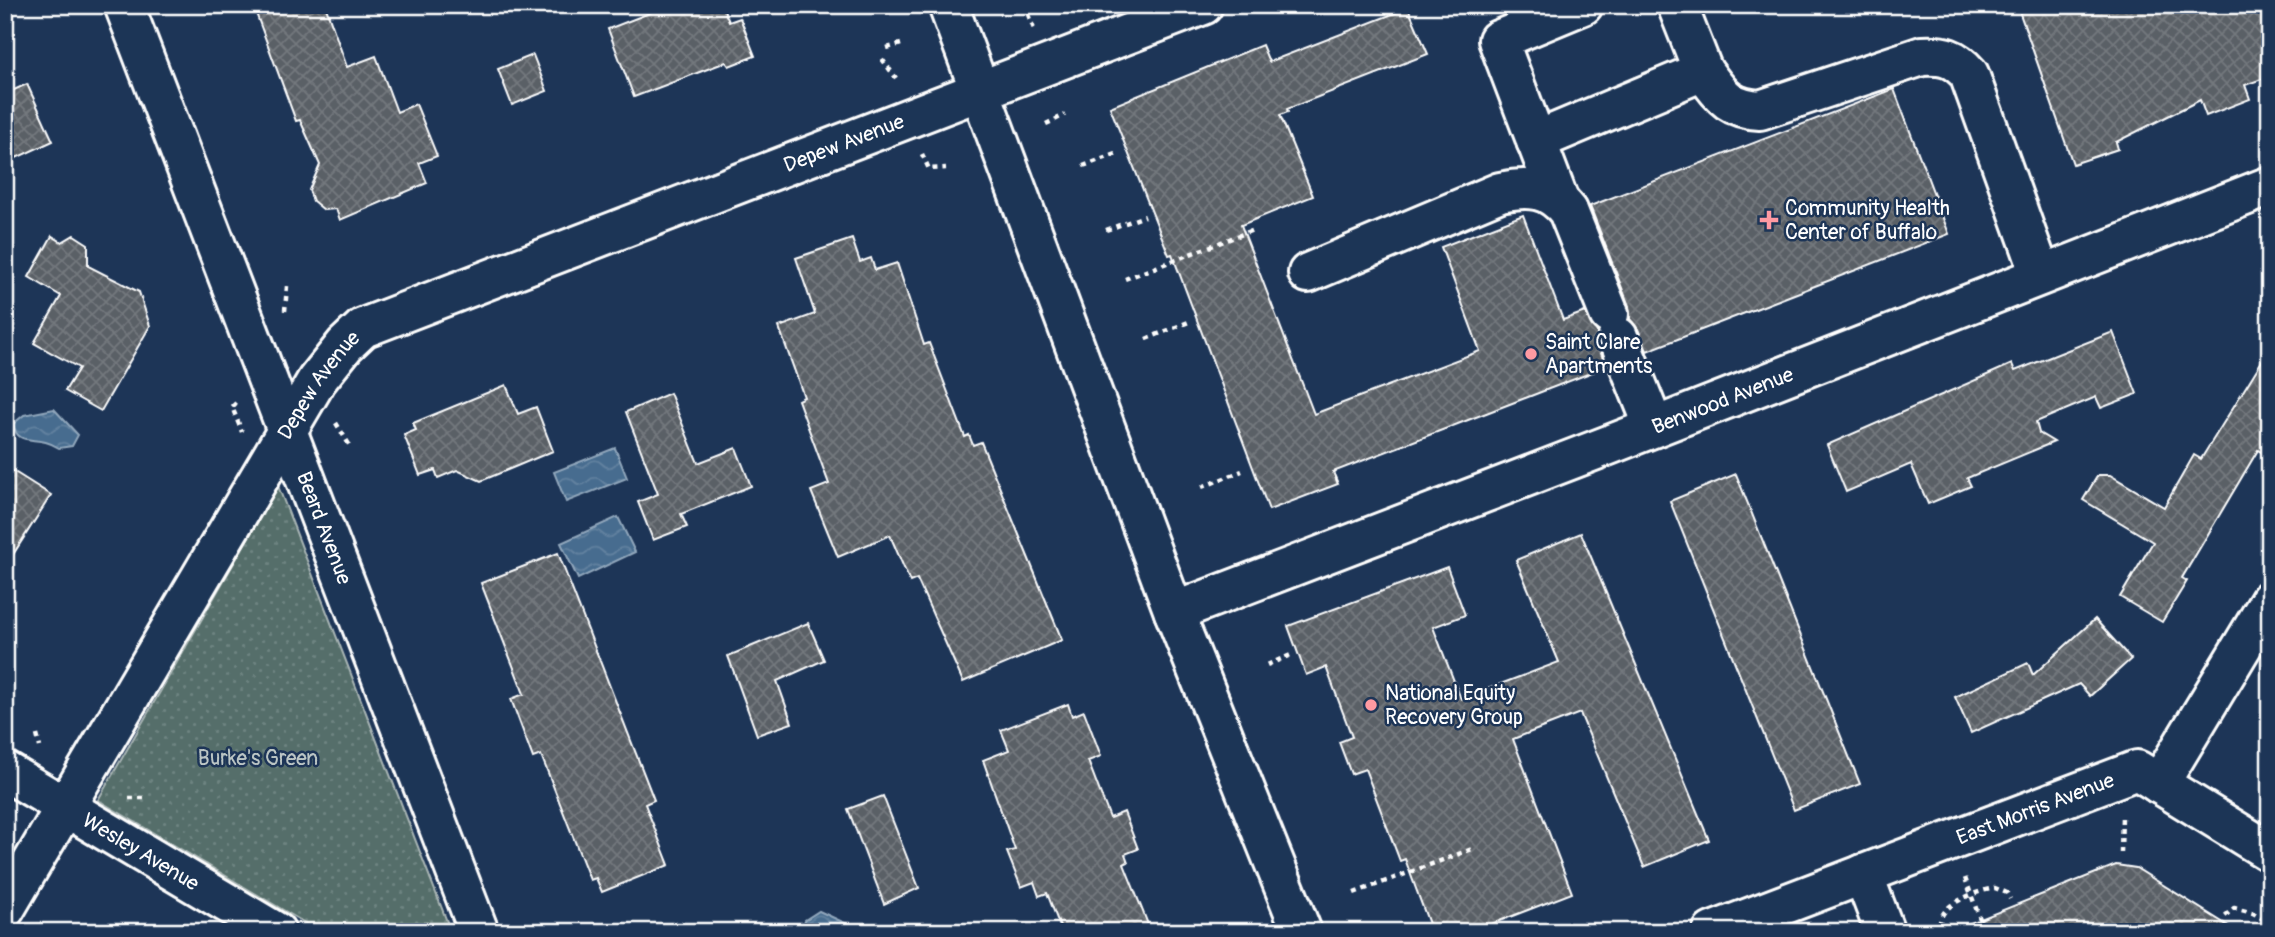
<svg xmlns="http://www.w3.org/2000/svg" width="2275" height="937" font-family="Pangolin,sans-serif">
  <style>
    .park { fill: url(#park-dots); stroke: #aab6b5; stroke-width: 2 }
    .water { fill: url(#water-waves); stroke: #91a7bc; stroke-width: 2 }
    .building { fill: url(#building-cross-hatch); stroke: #fff; stroke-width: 2 }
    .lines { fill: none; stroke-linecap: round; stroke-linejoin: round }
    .minor-casing { stroke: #fff; stroke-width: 44 }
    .major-casing { stroke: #fff; stroke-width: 44 }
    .path { stroke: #fff; stroke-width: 4.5; stroke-dasharray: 5 5; stroke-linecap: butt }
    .minor { stroke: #1d3557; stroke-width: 38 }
    .major { stroke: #1d3557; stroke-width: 38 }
    .poi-dot { fill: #ff9aa2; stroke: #1d3557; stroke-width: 2.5 }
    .labels { text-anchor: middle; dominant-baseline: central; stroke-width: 5; stroke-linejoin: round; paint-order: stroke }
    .street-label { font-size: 21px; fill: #fff; stroke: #1d3557 }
    .poi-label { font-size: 21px; fill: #fff; stroke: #1d3557; text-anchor: start }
    .park-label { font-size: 21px; fill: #bbc5c4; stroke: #1d3557 }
  </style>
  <defs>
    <pattern id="park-dots" width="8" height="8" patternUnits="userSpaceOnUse" patternTransform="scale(1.75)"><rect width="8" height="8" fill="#556e6b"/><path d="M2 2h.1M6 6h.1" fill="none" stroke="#6e8481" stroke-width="1.8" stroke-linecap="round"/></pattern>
    <pattern id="water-waves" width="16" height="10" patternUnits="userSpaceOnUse" patternTransform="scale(1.75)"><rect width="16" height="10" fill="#476c8f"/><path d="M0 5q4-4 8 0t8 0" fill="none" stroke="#6382a0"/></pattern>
    <pattern id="building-cross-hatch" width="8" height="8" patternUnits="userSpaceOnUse" patternTransform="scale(1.75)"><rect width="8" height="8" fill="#5a6066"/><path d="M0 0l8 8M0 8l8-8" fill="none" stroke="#73787d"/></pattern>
  </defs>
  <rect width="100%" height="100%" fill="#1d3557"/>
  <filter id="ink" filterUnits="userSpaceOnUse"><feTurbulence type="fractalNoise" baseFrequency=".0143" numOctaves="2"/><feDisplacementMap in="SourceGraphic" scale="14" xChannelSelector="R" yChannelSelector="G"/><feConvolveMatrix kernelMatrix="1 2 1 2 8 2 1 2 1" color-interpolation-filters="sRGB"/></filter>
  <g filter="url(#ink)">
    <polygon class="park" points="278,486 451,932 320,932 98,800"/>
    <g class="water">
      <path d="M 54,409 L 78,435 L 72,446 L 59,448 C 37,433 18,449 13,424 L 24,415 Z"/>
      <polygon points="615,448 627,478 566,502 554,472"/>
      <polygon points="618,517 635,552 578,579 561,543"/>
      <polygon points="819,911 864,932 801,932 805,920"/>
    </g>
    <g class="building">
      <polygon points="253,5 325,5 347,67 376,56 397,112 416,104 437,156 419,163 427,183 340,220 336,209 324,210 313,201 309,190 320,165 300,120 296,121"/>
      <polygon points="670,5 722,5 729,22 740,18 755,56 729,66 726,62 634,97 608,29"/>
      <polygon points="2017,5 2270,5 2270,76 2245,85 2250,99 2206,116 2200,100 2116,142 2118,149 2073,164"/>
      <polygon points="1408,8 1428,54 1287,109 1288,112 1280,115 1313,196 1241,225 1314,414 1480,351 1441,247 1523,215 1563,320 1585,312 1597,332 1598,345 1606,367 1333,472 1338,484 1269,510 1172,254 1169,255 1110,107 1262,45 1269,62"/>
      <polygon points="533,55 547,91 512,105 498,69"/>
      <polygon points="27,84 53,141 14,159 5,139 5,94"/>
      <polygon points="1894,89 1949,234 1647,351 1638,329 1630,319 1629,306 1590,206"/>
      <polygon points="74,235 88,244 88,266 139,292 150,326 101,411 65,391 79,368 34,343 61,296 29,277 52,236 62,242"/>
      <polygon points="852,239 860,262 871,258 875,270 897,263 924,345 929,343 965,437 969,435 973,445 981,442 1062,640 963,682 917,579 910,582 890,535 838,557 811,491 829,484 798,400 804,397 779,327 815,314 796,258"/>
      <polygon points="2113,332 2137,394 2101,408 2096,397 2036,422 2039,433 2054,442 1967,478 1971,486 1928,504 1911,464 1846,492 1827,445 2012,364 2015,371"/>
      <polygon points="2270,348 2270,458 2258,450 2182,578 2187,581 2162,622 2120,597 2153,542 2083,500 2098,475 2110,475 2164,507 2194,455 2201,459"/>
      <polygon points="506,385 518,414 536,407 553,451 481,481 457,470 438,478 435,470 420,475 404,435 416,430 413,423"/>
      <polygon points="670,393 698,463 736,448 751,486 681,514 687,527 653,540 638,502 658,494 626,412"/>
      <polygon points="5,466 51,495 5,567"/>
      <polygon points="1736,474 1860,784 1794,810 1670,501"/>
      <polygon points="1581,533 1709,840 1644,867 1580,713 1513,739 1572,893 1471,932 1432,932 1405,859 1400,861 1365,769 1351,774 1339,742 1352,737 1326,667 1306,675 1288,626 1447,567 1465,615 1433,627 1461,699 1559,662 1516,560"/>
      <polygon points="558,553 654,800 645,804 669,865 602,892 596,878 590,880 541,755 533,758 511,699 524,694 481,583"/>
      <polygon points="2095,619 2131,659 2090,696 2079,684 1971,733 1955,697 2028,663 2033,675"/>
      <polygon points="808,623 824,660 777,681 792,723 757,735 728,656"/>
      <polygon points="1068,704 1072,716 1084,711 1101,756 1088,761 1110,818 1124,812 1138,849 1125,854 1128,862 1124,864 1151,932 1062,932 1047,893 1039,896 1034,882 1021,887 1007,852 1015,850 983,760 1009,750 1001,730"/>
      <polygon points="883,796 919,888 884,904 848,809"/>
      <polygon points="2116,865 2136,868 2238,932 1948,932"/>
    </g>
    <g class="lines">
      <defs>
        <g id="minor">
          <path id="s1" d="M 124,5 L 479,932"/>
          <path d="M 1703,71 C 1722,96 1728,108 1760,110 L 1922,56 C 1944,55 1954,57 1969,74 L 2041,275"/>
          <polyline points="1536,141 1703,71 1677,5"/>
          <polyline points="1558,198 1498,40 1583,5"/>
          <path d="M 1308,273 L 1500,192 C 1529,186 1549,187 1568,211 L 1609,314"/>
          <polyline points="1618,337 1654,427"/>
          <path id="s2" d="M 1174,612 L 1609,445 L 2270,186"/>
          <path id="s3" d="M 5,771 L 276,932"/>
          <polyline points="2159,784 2270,600"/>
          <polyline points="1863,874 1885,932"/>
          <path id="s4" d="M 5,909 L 317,380 L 345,345 L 363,328 L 1203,5"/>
          <path id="s5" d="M 1712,932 L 2137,770 L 2270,852"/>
        </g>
        <polyline id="major" points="948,5 1174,612 1302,932"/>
      </defs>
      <use href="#minor" class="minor-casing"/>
      <use href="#major" class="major-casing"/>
      <g class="path">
        <polyline points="1024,5 1034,29"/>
        <polyline points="1001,6 1002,5"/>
        <polyline points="887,48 901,44"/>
        <polyline points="882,59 896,78"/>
        <polyline points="1046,124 1065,115"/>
        <polyline points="922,154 929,169 946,168"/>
        <polyline points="1083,166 1119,153"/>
        <polyline points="1106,230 1145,216"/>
        <polyline points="1125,279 1253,230"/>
        <polyline points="285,311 287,286"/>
        <polyline points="1146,339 1191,321"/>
        <polyline points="236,403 232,407 242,432"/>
        <polyline points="336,423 350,446"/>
        <polyline points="1202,487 1242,471"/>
        <polyline points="1267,665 1293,654"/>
        <polyline points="37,735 40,747"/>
        <polyline points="129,798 144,798"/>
        <polyline points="2121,853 2122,816"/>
        <polyline points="1965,878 1984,930"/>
        <polyline points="1354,893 1475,848"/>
        <polyline points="2225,916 2234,908 2253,913 2270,923"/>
        <path d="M 1941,925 L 1940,921 C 1944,902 1978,891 1995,888 L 2007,893 L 2010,899"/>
        <polyline points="2258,932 2270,912"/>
      </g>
      <use href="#minor" class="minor"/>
      <use href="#major" class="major"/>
    </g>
  </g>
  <g class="poi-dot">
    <path d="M1765.5 209.5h7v7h7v7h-7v7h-7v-7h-7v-7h7z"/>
    <circle cx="1531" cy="354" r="7"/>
    <circle cx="1371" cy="705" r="7"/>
  </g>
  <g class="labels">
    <g class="street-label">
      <text stroke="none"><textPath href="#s4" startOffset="1199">Depew Avenue</textPath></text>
      <text stroke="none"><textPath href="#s4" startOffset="611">Depew Avenue</textPath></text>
      <text stroke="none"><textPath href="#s2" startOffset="588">Benwood Avenue</textPath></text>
      <text stroke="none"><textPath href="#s1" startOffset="560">Beard Avenue</textPath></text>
      <text stroke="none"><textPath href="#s5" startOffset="346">East Morris Avenue</textPath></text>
      <text stroke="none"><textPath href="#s3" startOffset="158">Wesley Avenue</textPath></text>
    </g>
    <g class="poi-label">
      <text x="1785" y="208">Community Health<tspan x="1785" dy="24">Center of Buffalo</tspan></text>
      <text x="1545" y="342">Saint Clare<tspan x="1545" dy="24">Apartments</tspan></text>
      <text x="1385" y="693">National Equity<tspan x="1385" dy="24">Recovery Group</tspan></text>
    </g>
    <g class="park-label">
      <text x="258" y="758">Burke's Green</text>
    </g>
  </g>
  <rect width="2275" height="937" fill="none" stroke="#1d3557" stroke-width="28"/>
  <rect x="14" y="14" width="2247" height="909" fill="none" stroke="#fff" stroke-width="2.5" filter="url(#ink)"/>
</svg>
